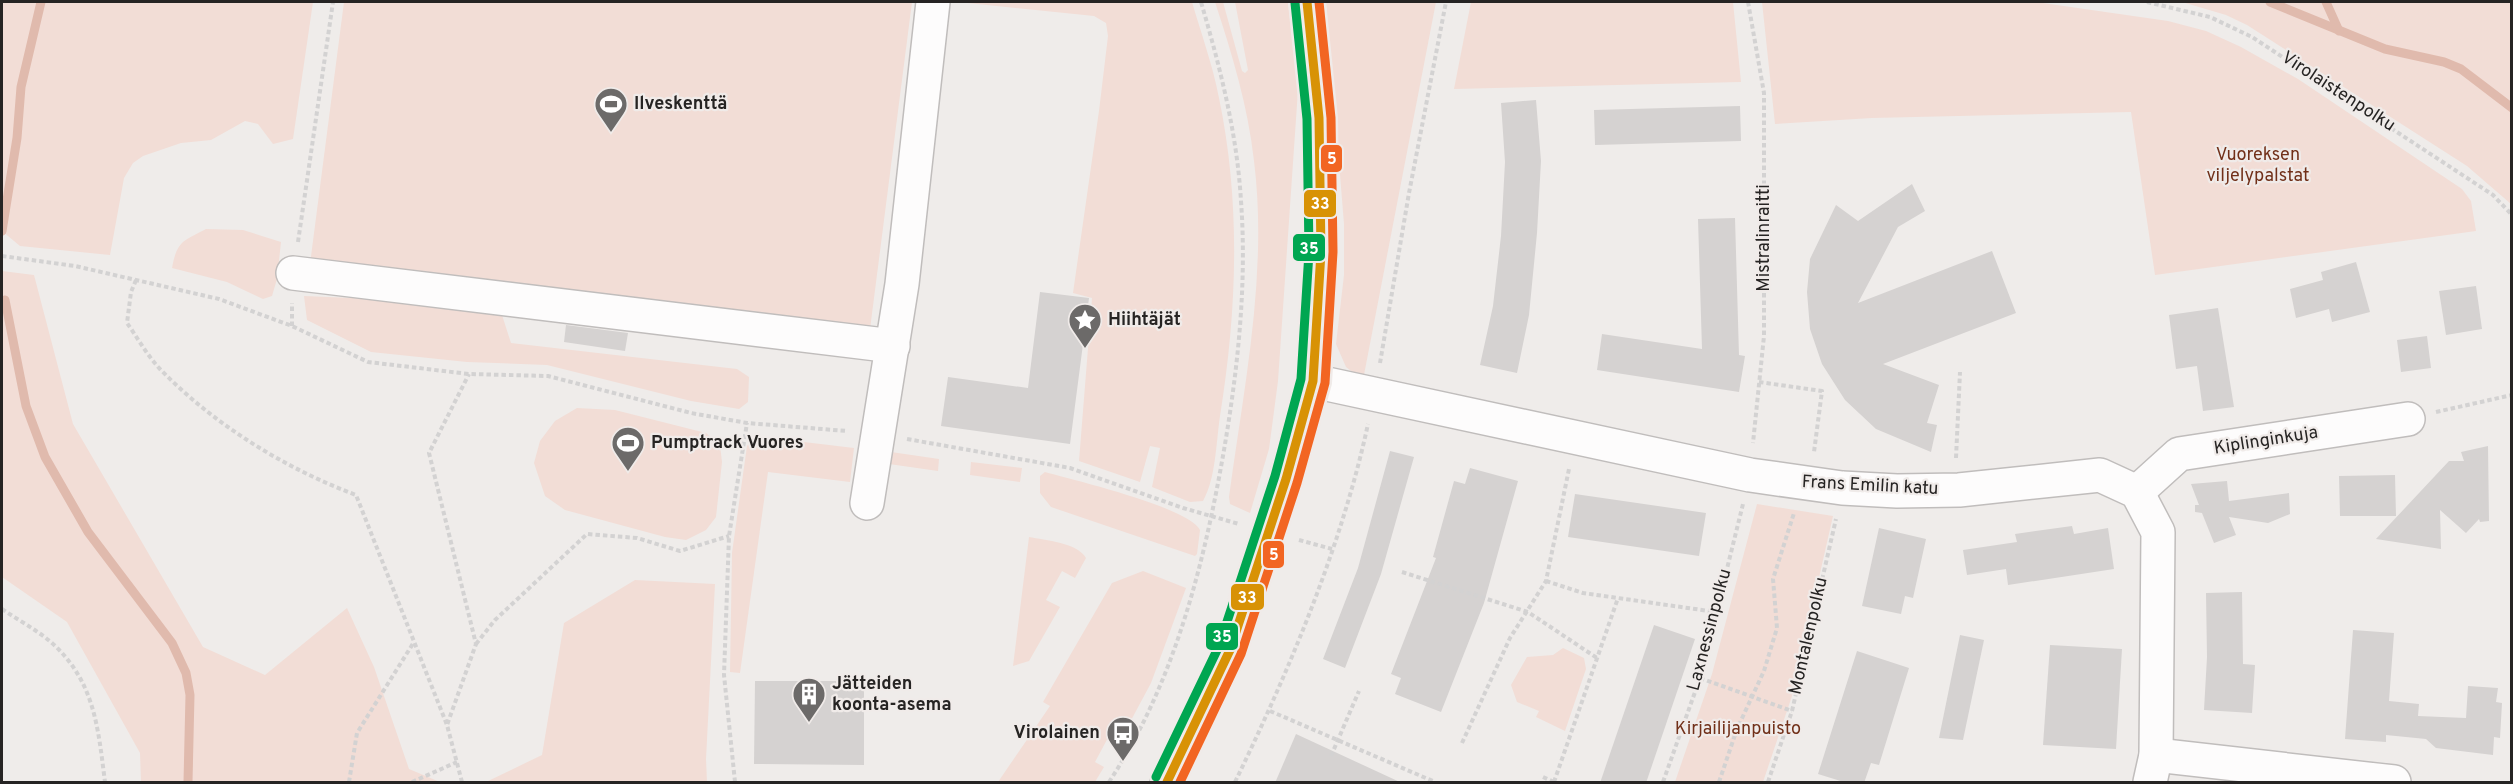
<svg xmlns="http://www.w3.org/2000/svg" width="2513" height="784" font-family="Overpass,sans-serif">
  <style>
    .green { fill: #f2ddd6 }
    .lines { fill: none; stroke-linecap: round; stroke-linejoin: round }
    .stream { stroke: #e0baad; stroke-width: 9 }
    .building { fill: #d5d2d1 }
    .minor-casing { stroke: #c0bdbc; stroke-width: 36 }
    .major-casing { stroke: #cac8c8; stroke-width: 36 }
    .path { stroke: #d3d2d2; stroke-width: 4; stroke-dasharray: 4.5 3; stroke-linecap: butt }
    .minor { stroke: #fdfcfc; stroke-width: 33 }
    .major { stroke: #f6f2f0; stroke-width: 33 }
    .bus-1-casing { stroke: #f0ebe9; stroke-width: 14 }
    .bus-2-casing { stroke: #f0ebe9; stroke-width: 14 }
    .bus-3-casing { stroke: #f0ebe9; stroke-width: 14 }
    .bus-1 { stroke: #d89205; stroke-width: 9 }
    .bus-2 { stroke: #f26522; stroke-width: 9 }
    .bus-3 { stroke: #00a651; stroke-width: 9 }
    .labels { text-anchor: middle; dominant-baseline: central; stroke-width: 4.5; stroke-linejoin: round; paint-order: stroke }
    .street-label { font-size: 18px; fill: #262423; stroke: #f0ebe9 }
    .poi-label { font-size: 18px; font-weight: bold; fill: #262423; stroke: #f0ebe9; text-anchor: start }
    .park-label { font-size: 18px; fill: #713019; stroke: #f0ebe9 }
    .line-badge { stroke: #f0ebe9; stroke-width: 2 }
    .badge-label { font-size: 16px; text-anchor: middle; font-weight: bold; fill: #fff }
  </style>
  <rect width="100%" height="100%" fill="#efecea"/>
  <g class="green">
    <polygon points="2,2 313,2 293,139 273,144 258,124 245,121 211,140 181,143 143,156 133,163 124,178 110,255 20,246 2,231"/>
    <polygon points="344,2 912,2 869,337 310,264"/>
    <path d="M 958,2 L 1192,2 C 1201,33 1213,66 1219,98 C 1241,204 1237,310 1220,416 C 1216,443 1216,478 1203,501 L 1190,502 L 1152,487 L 1160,448 L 1150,446 L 1140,482 L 1079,461 L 1092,298 L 1073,293 L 1099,111 L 1108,36 L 1106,23 L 1094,16 Z"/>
    <path d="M 1215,2 L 1223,2 L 1242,71 L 1245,73 L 1248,70 L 1235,2 L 1288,2 L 1298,90 L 1278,381 L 1269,449 L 1250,513 L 1230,504 L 1229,497 C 1244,386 1268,273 1254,161 C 1248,106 1232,54 1215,2 Z"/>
    <polygon points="1326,2 1436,2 1363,380 1346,367 1336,344 1344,275 1344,224"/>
    <polygon points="1471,2 1733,2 1741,82 1454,89"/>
    <polygon points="1762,2 2036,2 2168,21 2206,31 2241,47 2298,79 2462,189 2471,201 2476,231 2155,275 2131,112 1872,118 1775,124"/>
    <polygon points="2182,2 2511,2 2511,204 2467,166 2247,25 2226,15"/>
    <path d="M 206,229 L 243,230 L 281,242 L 277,279 L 272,296 L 263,299 L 227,282 L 172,268 C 177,240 184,241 206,229 Z"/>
    <polygon points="2,271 34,275 73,424 203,647 265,675 347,608 374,667 409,769 440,782 141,782 140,753 67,622 2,577"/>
    <polygon points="304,296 400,300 502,315 511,343 737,369 749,377 748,402 739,409 691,401 547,365 467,362 371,352 307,320"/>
    <polygon points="577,408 615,410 706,433 720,445 722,462 716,517 706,530 686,540 665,537 565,510 545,496 534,463 540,441 555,421"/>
    <polygon points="754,436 854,448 850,482 768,472 740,673 730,672 732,553 747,446"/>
    <polygon points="891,452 939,459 938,471 889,464"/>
    <polygon points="971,462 1022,468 1020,482 970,475"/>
    <path d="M 1045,472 C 1073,480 1188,507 1200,530 L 1197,554 L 1195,556 L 1051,507 L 1040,493 L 1040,476 Z"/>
    <polygon points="1757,504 1833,516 1792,696 1763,782 1675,782 1712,674"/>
    <path d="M 1029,537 C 1045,540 1078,543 1086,558 L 1075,578 L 1062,571 L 1046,600 L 1060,607 L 1029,661 L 1013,666 Z"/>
    <polygon points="1143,571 1186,588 1151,683 1121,739 1110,734 1095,762 1104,767 1095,782 998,782 1050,706 1043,702 1112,583"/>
    <polygon points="635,580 715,584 706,759 707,782 486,782 542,755 564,623"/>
    <polygon points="1563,648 1584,658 1586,669 1565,731 1536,717 1539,711 1517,702 1511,685 1527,657 1553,655"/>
  </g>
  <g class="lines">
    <g class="stream">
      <polyline points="2270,2 2385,49 2444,62 2461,69 2512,108"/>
      <polyline points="2326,2 2339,31"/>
      <polyline points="2,231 17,138 21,87 41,2"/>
      <polyline points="5,300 26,406 45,457 88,532 172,643 186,673 190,695 188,782"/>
    </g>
  </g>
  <g class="building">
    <polygon points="1536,100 1541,161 1537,233 1529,315 1517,373 1480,365 1493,306 1501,236 1505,162 1501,103"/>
    <polygon points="1740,106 1741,141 1595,145 1594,110"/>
    <polygon points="1912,184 1925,211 1898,227 1858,303 1992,251 2016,313 1883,364 1939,385 1927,423 1937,425 1931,452 1876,429 1845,400 1822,364 1810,329 1807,292 1810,259 1836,205 1858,221"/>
    <polygon points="1735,218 1739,355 1745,356 1739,392 1597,370 1602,334 1702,349 1698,219"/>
    <polygon points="2356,262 2370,312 2332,322 2329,309 2296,318 2290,289 2323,280 2321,272"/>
    <polygon points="2476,286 2482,329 2446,335 2439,291"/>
    <polygon points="1040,292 1089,298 1070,444 941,426 948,377 1028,388"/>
    <polygon points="2218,308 2234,407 2203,411 2197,366 2176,369 2169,315"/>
    <polygon points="566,325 628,333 625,351 564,342"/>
    <polygon points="2427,336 2431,368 2401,372 2397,340"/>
    <polygon points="2488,446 2489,521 2480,522 2479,519 2466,533 2440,510 2441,549 2376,539 2449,461 2464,461 2461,452"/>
    <polygon points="1390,451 1414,457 1381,574 1345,668 1323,659 1358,568"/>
    <polygon points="1470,468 1518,481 1484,603 1441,712 1395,694 1401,678 1391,674 1436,558 1433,557 1454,481 1465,484"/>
    <polygon points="2395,475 2396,516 2340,516 2339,476"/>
    <polygon points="2227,481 2229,501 2289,493 2290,514 2268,523 2229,517 2236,535 2214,543 2202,513 2195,512 2195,505 2199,505 2191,484"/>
    <polygon points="1575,494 1706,513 1699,556 1568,537"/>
    <polygon points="2072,526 2074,534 2108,528 2114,569 2008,585 2006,569 1967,575 1963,550 2017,542 2015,534"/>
    <polygon points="1879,528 1926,539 1913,598 1905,596 1901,614 1862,606"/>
    <polygon points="2242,592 2243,664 2255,665 2252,713 2204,710 2207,657 2206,593"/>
    <polygon points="1654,625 1695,639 1646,783 1600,783"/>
    <polygon points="2353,630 2394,633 2389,701 2419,704 2418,716 2466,718 2468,686 2498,688 2496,702 2502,703 2500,738 2494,737 2493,755 2436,748 2426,739 2386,735 2386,742 2345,739"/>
    <polygon points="1960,635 1984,640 1963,740 1939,738"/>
    <polygon points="2050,645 2122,649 2116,749 2043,745"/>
    <polygon points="1857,651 1909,668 1879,765 1871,763 1864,783 1847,783 1818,774"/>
    <polygon points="755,681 864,681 864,765 754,764"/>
    <polygon points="1296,734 1402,783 1275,783"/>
  </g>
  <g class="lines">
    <defs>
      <g id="minor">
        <polyline points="293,273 893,346"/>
        <polyline points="1313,381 1750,475 1842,488 1897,491 1959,490 2100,475 2137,492 2158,532 2156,755 2150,782"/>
        <polyline points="2137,492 2179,454 2408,419"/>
        <polyline points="867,503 902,284 933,2"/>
        <polyline points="2156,755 2394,782"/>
      </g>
      <polyline id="major" points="1167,782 1230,650 1286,479 1313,381 1321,252 1319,118 1307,2"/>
    </defs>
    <use href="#minor" class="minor-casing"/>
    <use href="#major" class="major-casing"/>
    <g class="path">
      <polyline points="1748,2 1764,93 1764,336 1753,443"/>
      <polyline points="2147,2 2210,17 2252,37 2493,195 2512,215"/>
      <polyline points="298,242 333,2"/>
      <polyline points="2,256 75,266 219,299 292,326 368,362 469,374 548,376 691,413 747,423 847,431"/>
      <path d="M 136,280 L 131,292 L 127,323 C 137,337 147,355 159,368 C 213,424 284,468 356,495 L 447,725"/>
      <polyline points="292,326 292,303"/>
      <polyline points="1380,363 1409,193 1446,2"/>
      <polyline points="1759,382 1822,391 1814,452"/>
      <polyline points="2436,412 2512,395"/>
      <polyline points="907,439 1070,468 1183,508 1239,524"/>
      <polyline points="1956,458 1960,372"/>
      <polyline points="1299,540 1332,549"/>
      <polyline points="1402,572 1528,612 1597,658"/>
      <polyline points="1546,581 1583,593 1716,612"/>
      <path d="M 2,609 C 18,620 37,630 52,643 C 95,682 98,728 105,782"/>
      <polyline points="476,644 495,620 587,534 637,538 680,551 729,536"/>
      <polyline points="1700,678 1792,711"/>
      <polyline points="1270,711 1435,782"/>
      <polyline points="1462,743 1510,638 1546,581 1569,469"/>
      <polyline points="1331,756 1359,691"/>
      <polyline points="1543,777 1554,782"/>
      <polyline points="349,782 357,733 414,642"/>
      <polyline points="412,782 457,762"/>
      <polyline points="462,782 447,725 476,644 429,453 469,374"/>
      <polyline points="735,782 724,675 729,536 747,423"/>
      <path d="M 1109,782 C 1174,684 1204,565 1224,450 C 1238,368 1247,284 1241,201 C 1237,133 1220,67 1201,2"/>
      <path d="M 1235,782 C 1289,671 1342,545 1368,424"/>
      <polyline points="1554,782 1618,598"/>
      <polyline points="1663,782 1700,678 1743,504"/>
      <polyline points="1719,782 1737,729 1764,671 1777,628 1773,579 1794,513"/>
      <polyline points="1768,782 1792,711 1836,519"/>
    </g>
    <use href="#minor" class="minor"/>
    <use href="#major" class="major"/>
    <defs>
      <polyline id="bus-1" points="1167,782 1230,650 1286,479 1313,381 1321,252 1319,118 1307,2"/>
      <polyline id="bus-2" points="1180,782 1241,654 1297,483 1325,383 1333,252 1331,118 1319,2"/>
      <polyline id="bus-3" points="1156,777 1219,646 1275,476 1301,379 1309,252 1307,119 1295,3"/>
    </defs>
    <use href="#bus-1" class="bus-1-casing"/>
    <use href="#bus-2" class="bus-2-casing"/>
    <use href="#bus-3" class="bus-3-casing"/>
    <use href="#bus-1" class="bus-1"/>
    <use href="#bus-2" class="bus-2"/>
    <use href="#bus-3" class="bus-3"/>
  </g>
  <defs>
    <symbol id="stadium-pin" viewBox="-11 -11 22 30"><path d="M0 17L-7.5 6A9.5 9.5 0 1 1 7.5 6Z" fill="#6c6a69" stroke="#f0ebe9"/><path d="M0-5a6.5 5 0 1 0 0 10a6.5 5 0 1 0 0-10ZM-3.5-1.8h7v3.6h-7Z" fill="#fff"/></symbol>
    <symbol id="sight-pin" viewBox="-11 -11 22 30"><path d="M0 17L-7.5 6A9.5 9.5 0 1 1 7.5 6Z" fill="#6c6a69" stroke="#f0ebe9"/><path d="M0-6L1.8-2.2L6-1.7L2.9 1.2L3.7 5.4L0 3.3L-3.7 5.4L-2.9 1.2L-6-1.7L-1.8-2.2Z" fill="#fff"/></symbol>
    <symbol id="building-pin" viewBox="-11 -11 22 30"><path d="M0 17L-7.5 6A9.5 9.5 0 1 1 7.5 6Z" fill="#6c6a69" stroke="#f0ebe9"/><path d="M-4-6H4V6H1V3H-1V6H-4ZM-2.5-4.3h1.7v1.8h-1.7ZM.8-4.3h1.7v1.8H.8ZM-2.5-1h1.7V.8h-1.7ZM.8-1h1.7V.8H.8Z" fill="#fff"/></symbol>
    <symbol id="bus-pin" viewBox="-11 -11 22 30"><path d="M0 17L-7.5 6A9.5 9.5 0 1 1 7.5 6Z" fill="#6c6a69" stroke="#f0ebe9"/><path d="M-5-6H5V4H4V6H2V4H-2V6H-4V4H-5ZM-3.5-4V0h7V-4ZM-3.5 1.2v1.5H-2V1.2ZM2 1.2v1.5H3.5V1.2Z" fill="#fff"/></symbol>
  </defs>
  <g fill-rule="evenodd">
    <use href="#stadium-pin" x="592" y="85" width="38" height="52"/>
    <use href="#sight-pin" x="1066" y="301" width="38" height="52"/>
    <use href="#stadium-pin" x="609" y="424" width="38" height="52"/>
    <use href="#building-pin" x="790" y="675" width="38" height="52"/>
    <use href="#bus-pin" x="1104" y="714" width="38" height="52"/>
  </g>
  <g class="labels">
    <g class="street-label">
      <text transform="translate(2338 92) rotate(33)">Virolaistenpolku</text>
      <text transform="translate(1764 238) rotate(-90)">Mistralinraitti</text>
      <text transform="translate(2266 441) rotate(-9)">Kiplinginkuja</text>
      <text transform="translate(1870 486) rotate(3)">Frans Emilin katu</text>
      <text transform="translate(1710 630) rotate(-75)">Laxnessinpolku</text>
      <text transform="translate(1809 636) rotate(-77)">Montalenpolku</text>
    </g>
    <g class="poi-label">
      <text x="634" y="104">Ilveskenttä</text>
      <text x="1108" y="320">Hiihtäjät</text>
      <text x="651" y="443">Pumptrack Vuores</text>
      <text x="832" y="684">Jätteiden<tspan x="832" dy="21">koonta-asema</tspan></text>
      <text x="1100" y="733" text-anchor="end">Virolainen</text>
    </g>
    <g class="park-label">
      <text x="2258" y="155">Vuoreksen<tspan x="2258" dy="21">viljelypalstat</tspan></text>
      <text x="1738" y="729">Kirjailijanpuisto</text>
    </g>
  </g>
  <g class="line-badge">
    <rect x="1320" y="144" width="23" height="29" rx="6" fill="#f26522"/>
    <rect x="1303" y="189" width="34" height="29" rx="6" fill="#d89205"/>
    <rect x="1292" y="233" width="34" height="29" rx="6" fill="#00a651"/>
    <rect x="1262" y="540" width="23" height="29" rx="6" fill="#f26522"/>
    <rect x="1230" y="583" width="35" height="28" rx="6" fill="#d89205"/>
    <rect x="1205" y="622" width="34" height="29" rx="6" fill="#00a651"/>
  </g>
  <g class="badge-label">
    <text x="1332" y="164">5</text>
    <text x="1320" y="209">33</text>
    <text x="1309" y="254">35</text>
    <text x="1274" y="560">5</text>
    <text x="1247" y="603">33</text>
    <text x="1222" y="642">35</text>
  </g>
  <rect width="2513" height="784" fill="none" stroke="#262423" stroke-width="6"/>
</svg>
